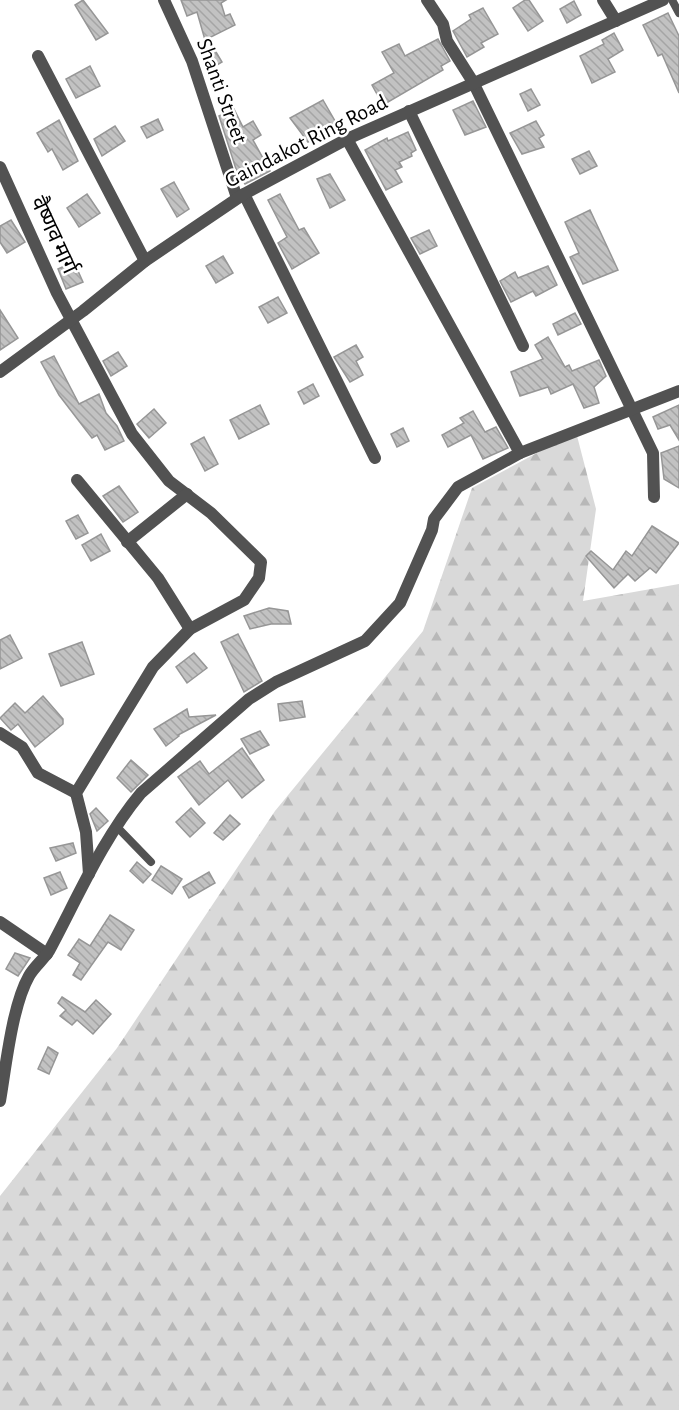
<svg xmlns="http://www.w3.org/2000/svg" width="679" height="1410" font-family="'Alegreya Sans','Noto Sans Devanagari',sans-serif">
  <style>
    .forest { fill: url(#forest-firs) }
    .building { fill: url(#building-back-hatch); stroke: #969696; stroke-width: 1.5 }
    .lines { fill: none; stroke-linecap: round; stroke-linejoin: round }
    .service { stroke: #525252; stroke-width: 8 }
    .minor { stroke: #525252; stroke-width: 12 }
    .labels { text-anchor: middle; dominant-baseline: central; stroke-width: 5; stroke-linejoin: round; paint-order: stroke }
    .street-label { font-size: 22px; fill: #000; stroke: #fff }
  </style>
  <defs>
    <pattern id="forest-firs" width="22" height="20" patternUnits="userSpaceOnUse" patternTransform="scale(1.5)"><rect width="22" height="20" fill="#d9d9d9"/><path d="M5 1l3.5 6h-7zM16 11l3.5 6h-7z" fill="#b8b8b8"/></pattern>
    <pattern id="building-back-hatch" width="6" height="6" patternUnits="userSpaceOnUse" patternTransform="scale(1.5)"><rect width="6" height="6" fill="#c2c2c2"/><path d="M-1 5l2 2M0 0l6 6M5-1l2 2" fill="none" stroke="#a5a5a5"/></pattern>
  </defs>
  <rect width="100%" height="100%" fill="#fff"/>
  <polygon class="forest" points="576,432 596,509 583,601 679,584 679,1410 0,1410 0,1196 117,1048 275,811 423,631 472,488"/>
  <g class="building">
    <polygon points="83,0 108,33 96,40 75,5"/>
    <polygon points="181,0 226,0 221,3 225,16 230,14 235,25 205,40 197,12 187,16"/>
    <polygon points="525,0 529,0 543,21 528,31 513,8"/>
    <polygon points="574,1 581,15 567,23 560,9"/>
    <polygon points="483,8 498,34 481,43 484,47 467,57 453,31 471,19 469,15"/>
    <polygon points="668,13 679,36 679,93 662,54 658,56 643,25"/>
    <polygon points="614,33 623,50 608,59 615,72 592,83 580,56 604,44 602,40"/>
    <polygon points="438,39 450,61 441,66 443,70 383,105 372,85 394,73 382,52 399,44 405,56"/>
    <polygon points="213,47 222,62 212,68 203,53"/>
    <polygon points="90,66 100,86 76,98 66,79"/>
    <polygon points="531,89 540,105 528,111 520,94"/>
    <polygon points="323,100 339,128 308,142 290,118"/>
    <polygon points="473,101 486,127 465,135 453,110"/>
    <polygon points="234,109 243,127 253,121 261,135 253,140 270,171 245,184 236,169 219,116"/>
    <polygon points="158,119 163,130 147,138 141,127"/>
    <polygon points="59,120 78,161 63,170 52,149 48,152 37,133"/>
    <polygon points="536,121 544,135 539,138 544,147 522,154 510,133"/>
    <polygon points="115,126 125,141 102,156 94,139"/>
    <polygon points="408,132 416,150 411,153 412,156 399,162 402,167 395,170 402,182 386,190 365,150 387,138 388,141"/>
    <polygon points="589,151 597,166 580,174 572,159"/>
    <polygon points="330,174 345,200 330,208 317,179"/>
    <polygon points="174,182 189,209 177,217 161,189"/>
    <polygon points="87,194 100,213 79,227 67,208"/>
    <polygon points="280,194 299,230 304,228 319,253 292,269 278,243 287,237 268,200"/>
    <polygon points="590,210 618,270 583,284 570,257 579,253 565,222"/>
    <polygon points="11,220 25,242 7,253 0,242 0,226"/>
    <polygon points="429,230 437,246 420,254 411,238"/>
    <polygon points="223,256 233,273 216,283 206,266"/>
    <polygon points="74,262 83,282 66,289 58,269"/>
    <polygon points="548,266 557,285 536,296 533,291 511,302 500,281 515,272 518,278"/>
    <polygon points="278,297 287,313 268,323 259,307"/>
    <polygon points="0,310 18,338 0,350"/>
    <polygon points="575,313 581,324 558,335 553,324"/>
    <polygon points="548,337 565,367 569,365 572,371 599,360 606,376 594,387 599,403 584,408 573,384 551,394 548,387 520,396 511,372 543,359 535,345"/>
    <polygon points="356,345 363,357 356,361 363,375 350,382 334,357"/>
    <polygon points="118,352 127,366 111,376 103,361"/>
    <polygon points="54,356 79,404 99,394 106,413 117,426 124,441 105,450 97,435 92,438 59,395 41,362"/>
    <polygon points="313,384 319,396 304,404 298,392"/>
    <polygon points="260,405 269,424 239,439 230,420"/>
    <polygon points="679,405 679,440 670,425 658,429 653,417"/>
    <polygon points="154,409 166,423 149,438 137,424"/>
    <polygon points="473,411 485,432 496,427 508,448 483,459 471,435 448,447 442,435 464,423 460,418"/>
    <polygon points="403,428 409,441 397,447 391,434"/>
    <polygon points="204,437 218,464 205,471 191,444"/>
    <polygon points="679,446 679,488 664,479 661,453"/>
    <polygon points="119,486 138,512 123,522 103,496"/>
    <polygon points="78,515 88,533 76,539 66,521"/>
    <polygon points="652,526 679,543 656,573 650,568 635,581 628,574 614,588 586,556 591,551 613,570 626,551 632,556"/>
    <polygon points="101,534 110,551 91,561 82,545"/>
    <polygon points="269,608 288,611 291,624 271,624 250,629 244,616"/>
    <polygon points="238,634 262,681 244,692 221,642"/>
    <polygon points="10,635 22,658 0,669 0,640"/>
    <polygon points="82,642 94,674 61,686 49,654"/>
    <polygon points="194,653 207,668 187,683 176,667"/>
    <polygon points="43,696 63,719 63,724 35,747 18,724 11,730 0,718 15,703 25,713"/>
    <polygon points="302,701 305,717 280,721 278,704"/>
    <polygon points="187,709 189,717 216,715 178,735 179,736 166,746 154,729"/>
    <polygon points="260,731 269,745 250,754 241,739"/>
    <polygon points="242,748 264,780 242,798 228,780 199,805 178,777 200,761 209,774"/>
    <polygon points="131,760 148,775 131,792 117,778"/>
    <polygon points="96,808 108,821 97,831 90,814"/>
    <polygon points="191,808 205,823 190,837 176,822"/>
    <polygon points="230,815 240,824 223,840 214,833"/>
    <polygon points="73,843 76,853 56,861 50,848"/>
    <polygon points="137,862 151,874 143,883 130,871"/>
    <polygon points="161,866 182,879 172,894 152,880"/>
    <polygon points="60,872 67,888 51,895 44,878"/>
    <polygon points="209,872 215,883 189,898 183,887"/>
    <polygon points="110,915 134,930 121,950 108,942 81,980 73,975 80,963 68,955 79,939 90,946"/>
    <polygon points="15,953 30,958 18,976 6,969"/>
    <polygon points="62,997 85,1012 96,1000 111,1014 93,1034 77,1020 72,1025 60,1016 66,1010 58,1003"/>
    <polygon points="48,1047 58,1053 49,1074 38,1069"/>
  </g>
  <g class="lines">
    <g class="service">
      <polyline points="672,0 679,13"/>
      <polyline points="118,828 151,862"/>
    </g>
    <g class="minor">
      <polyline points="164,0 192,61 237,198"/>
      <polyline points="427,0 443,24 447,41 473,82 653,453 654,497"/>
      <polyline points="603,0 616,21"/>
      <polyline points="38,56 145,261"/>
      <polyline points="409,111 523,346"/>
      <polyline points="347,139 520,453"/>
      <polyline points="0,167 57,293 132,434 169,481 211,513 261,562 259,578 244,600 190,629 153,667 76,793 86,832 89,874"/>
      <polyline points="244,194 375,458"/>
      <polyline points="0,372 83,311 145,261 244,194 347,139 663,0"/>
      <polyline points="77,480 158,578 190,629"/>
      <polyline points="127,542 187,494"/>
      <polyline points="0,733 22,747 38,773 76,793"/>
      <polyline points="0,922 47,954"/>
      <path d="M 0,1101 C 6,1066 12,1006 29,976 C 34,967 43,960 49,951 C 77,899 103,838 141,793 L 249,699 L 276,682 L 365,641 L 400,603 L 432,530 L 434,519 L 458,487 L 520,453 L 679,391"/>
    </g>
  </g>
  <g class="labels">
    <g class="street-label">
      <text transform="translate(222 91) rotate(70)">Shanti Street</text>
      <text transform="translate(306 141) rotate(-27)">Gaindakot Ring Road</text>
      <text transform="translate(54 235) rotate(65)">वैष्णव मार्ग</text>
    </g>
  </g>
</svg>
